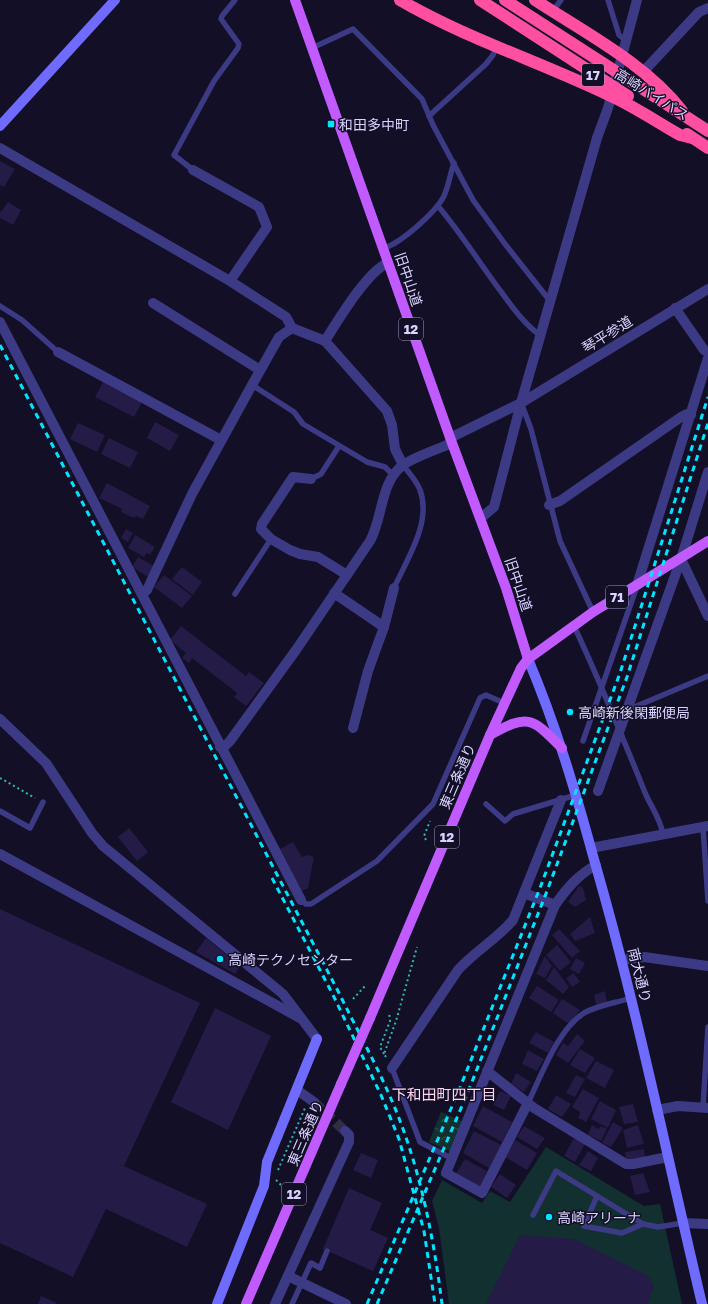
<svg xmlns="http://www.w3.org/2000/svg" width="708" height="1304" font-family="'Golos Text','Noto Sans JP',sans-serif">
  <style>
    .forest { fill: url(#forest-crowns) }
    .garden { fill: #12302f }
    .building { fill: #241b47 }
    .lines { fill: none; stroke-linecap: round; stroke-linejoin: round }
    .street-tunnel { stroke: #312d47; stroke-width: 10; stroke-dasharray: 10 5; stroke-linecap: butt }
    .path { stroke: #2fb8b0; stroke-width: 2; stroke-dasharray: 2 3; stroke-linecap: butt }
    .lane { stroke: #3d3a85; stroke-width: 5.5 }
    .street { stroke: #3d3a85; stroke-width: 10 }
    .secondary { stroke: #6f6bff; stroke-width: 10 }
    .primary { stroke: #c25bff; stroke-width: 10 }
    .highway { stroke: #ff4fa3; stroke-width: 12 }
    .rail { stroke: #00e5ff; stroke-width: 3; stroke-dasharray: 6 5; stroke-linecap: butt }
    .lane-bridge { stroke: #3d3a85; stroke-width: 5.5 }
    .primary-bridge { stroke: #c25bff; stroke-width: 10 }
    .poi-dot { fill: #00e5ff; stroke: #130f26; stroke-width: 1.5 }
    .labels { text-anchor: middle; dominant-baseline: central; stroke-width: 3; stroke-linejoin: round; paint-order: stroke }
    .shield { fill: #130f26; stroke: #9e99be; stroke-width: 1 }
    .shield-label { font-size: 13px; font-weight: bold; fill: #d9d4ff }
    .street-label { font-size: 14px; fill: #d9d4ff; stroke: #130f26 }
    .poi-label { font-size: 14px; fill: #d9d4ff; stroke: #130f26; text-anchor: start }
    .neighbourhood-label { font-size: 15px; fill: #ffd6f0; stroke: #130f26 }
  </style>
  <defs>
    <pattern id="forest-crowns" width="20" height="18" patternUnits="userSpaceOnUse"><rect width="20" height="18" fill="#12302f"/><path d="M2 6a3 3 0 1 1 6 0M12 15a3 3 0 1 1 6 0" fill="none" stroke="#344d4e"/></pattern>
  </defs>
  <rect width="100%" height="100%" fill="#130f26"/>
  <polygon class="forest" points="441,1112 464,1122 451,1152 429,1142"/>
  <polygon class="garden" points="546,1147 644,1206 660,1204 682,1304 449,1304 439,1228 432,1201 442,1180 482,1203 490,1191 510,1202"/>
  <g class="building">
    <polygon points="0,161 15,169 4,187 0,185"/>
    <polygon points="8,202 21,210 13,225 0,218 0,213"/>
    <polygon points="103,382 142,402 134,417 95,397"/>
    <polygon points="155,422 179,435 170,451 147,438"/>
    <polygon points="78,423 105,435 97,452 70,439"/>
    <polygon points="109,438 138,452 130,468 101,454"/>
    <polygon points="107,483 150,506 143,519 136,516 134,518 121,512 122,509 99,498"/>
    <polygon points="126,529 133,533 128,542 121,538"/>
    <polygon points="135,535 155,547 150,555 147,553 144,557 128,548"/>
    <polygon points="138,557 154,566 148,577 132,567"/>
    <polygon points="182,567 202,582 193,595 172,579"/>
    <polygon points="164,575 192,596 182,608 154,587"/>
    <polygon points="181,626 246,676 249,672 264,683 246,706 234,697 237,693 192,658 189,663 182,658 186,653 170,640"/>
    <polygon points="129,828 148,852 137,861 118,837"/>
    <polygon points="293,842 302,857 307,855 314,857 308,888 302,891 280,849"/>
    <polygon points="579,886 583,888 586,900 575,907 568,902"/>
    <polygon points="0,909 200,1003 124,1166 207,1204 187,1247 106,1209 73,1277 0,1243"/>
    <polygon points="590,917 595,933 575,941 570,934"/>
    <polygon points="559,929 580,951 572,958 552,935"/>
    <polygon points="206,938 240,966 235,974 196,952"/>
    <polygon points="557,945 571,962 560,971 546,955"/>
    <polygon points="545,956 552,966 545,978 536,974"/>
    <polygon points="576,958 585,963 579,974 570,969"/>
    <polygon points="554,967 569,987 563,994 546,980"/>
    <polygon points="574,973 580,982 572,987 566,978"/>
    <polygon points="537,986 559,1000 551,1012 529,998"/>
    <polygon points="605,991 607,1002 596,1005 594,995"/>
    <polygon points="562,999 580,1010 569,1024 553,1013"/>
    <polygon points="215,1008 271,1036 228,1130 171,1102"/>
    <polygon points="536,1032 554,1042 548,1053 529,1043"/>
    <polygon points="577,1034 585,1041 568,1063 556,1055 563,1043 568,1046"/>
    <polygon points="580,1049 595,1058 585,1073 570,1065"/>
    <polygon points="528,1050 544,1059 537,1071 522,1064"/>
    <polygon points="596,1061 614,1070 605,1088 586,1078"/>
    <polygon points="516,1073 531,1082 524,1092 511,1084"/>
    <polygon points="576,1075 585,1079 575,1097 566,1093"/>
    <polygon points="583,1089 599,1098 586,1122 578,1118 580,1112 572,1107"/>
    <polygon points="500,1091 511,1096 504,1110 493,1105"/>
    <polygon points="556,1095 571,1104 562,1117 548,1109"/>
    <polygon points="600,1101 616,1110 608,1128 591,1119"/>
    <polygon points="633,1104 638,1122 624,1124 619,1107"/>
    <polygon points="483,1106 512,1122 502,1142 473,1126"/>
    <polygon points="613,1122 623,1128 611,1147 602,1143"/>
    <polygon points="592,1125 598,1129 601,1126 607,1129 601,1141 588,1135"/>
    <polygon points="638,1125 644,1144 627,1148 623,1130"/>
    <polygon points="524,1126 545,1138 537,1149 517,1137"/>
    <polygon points="474,1131 501,1145 489,1168 463,1153"/>
    <polygon points="574,1138 585,1144 575,1162 564,1156"/>
    <polygon points="515,1140 537,1153 527,1170 505,1157"/>
    <polygon points="644,1149 645,1158 631,1162 626,1159 625,1152"/>
    <polygon points="588,1151 598,1158 591,1171 579,1165"/>
    <polygon points="361,1153 378,1160 371,1178 353,1170"/>
    <polygon points="465,1159 487,1171 479,1188 455,1175"/>
    <polygon points="643,1173 650,1192 635,1195 630,1176"/>
    <polygon points="500,1174 516,1185 507,1198 491,1187"/>
    <polygon points="349,1188 382,1203 370,1230 388,1238 373,1271 323,1249"/>
    <polygon points="520,1235 574,1239 647,1275 654,1286 648,1304 486,1304"/>
    <polygon points="41,1296 57,1303 56,1304 38,1304"/>
  </g>
  <g class="lines">
    <polyline class="street-tunnel" points="314,1102 345,1131"/>
    <g class="path">
      <polyline points="0,778 35,798"/>
      <polyline points="426,840 424,836 430,821"/>
      <polyline points="353,999 366,985"/>
      <polyline points="384,1054 380,1047 390,1021 389,1012"/>
      <polyline points="386,1057 384,1054 396,1021 417,947"/>
      <polyline points="278,1170 305,1108"/>
      <polyline points="276,1180 281,1185"/>
    </g>
    <g class="lane">
      <polyline points="608,0 619,35 625,40"/>
      <polyline points="552,12 561,0"/>
      <polyline points="312,48 353,29 422,99 433,125 473,200 505,244 550,301"/>
      <polyline points="429,116 486,64 493,55 496,48"/>
      <polyline points="193,170 174,155 214,81 238,48 239,44 221,19 222,16 235,0"/>
      <path d="M 438,206 C 461,233 480,264 502,293 C 513,308 525,325 541,336"/>
      <path d="M 384,248 C 401,243 436,212 444,196 C 449,185 450,174 454,163"/>
      <polyline points="0,306 22,320 58,352"/>
      <polyline points="252,385 294,412 303,424 367,462 385,467 393,475"/>
      <polyline points="522,405 531,429 560,541 593,612"/>
      <polyline points="311,479 321,474 339,446"/>
      <path d="M 394,588 C 407,559 432,522 420,490 C 417,481 409,473 403,465"/>
      <polyline points="235,594 271,539"/>
      <path d="M 574,626 C 600,681 623,738 646,795 C 652,808 660,818 663,834"/>
      <polyline points="613,716 708,676"/>
      <polyline points="583,741 637,586"/>
      <polyline points="486,804 505,821 513,814 576,795"/>
      <polyline points="0,811 30,828 43,802"/>
      <polyline points="703,827 708,901"/>
      <polyline points="301,900 306,904 311,904 377,861 433,804 480,698 486,695 504,703"/>
      <polyline points="392,1068 420,1142 453,1159"/>
      <path d="M 528,1103 C 541,1076 558,1029 584,1013 C 598,1005 616,1003 631,998"/>
      <polyline points="703,1107 708,1027"/>
      <polyline points="597,1196 584,1226 622,1233 643,1224"/>
      <polyline points="533,1215 556,1171 643,1224 658,1227 683,1223"/>
    </g>
    <g class="street">
      <polyline points="643,72 699,12 708,8"/>
      <polyline points="0,148 230,281 286,317 292,328 325,341 387,411 392,425 395,449 403,465"/>
      <polyline points="193,170 259,207 267,227 230,281"/>
      <polyline points="153,303 260,370"/>
      <polyline points="675,308 704,350 708,352"/>
      <polyline points="0,322 301,900"/>
      <path d="M 325,341 C 337,322 368,270 388,263"/>
      <polyline points="58,352 221,440"/>
      <polyline points="450,438 521,403 708,289"/>
      <polyline points="311,479 293,477 262,524 261,529 271,539 290,550 300,554 318,557 347,575"/>
      <polyline points="549,505 560,501 681,417 687,414 691,415"/>
      <polyline points="481,518 494,507 521,403 597,138 608,108 637,0"/>
      <polyline points="681,559 708,616"/>
      <polyline points="637,585 708,358"/>
      <polyline points="334,593 384,627"/>
      <polyline points="142,594 147,590 192,494 252,385 279,337 292,328"/>
      <polyline points="0,719 46,763 92,833 103,846 283,994 317,1039"/>
      <polyline points="353,728 368,671 384,627 394,588"/>
      <path d="M 220,747 L 226,745 L 230,741 L 296,650 L 370,541 C 383,518 380,482 403,465 C 414,457 438,449 452,443"/>
      <polyline points="598,791 681,559 708,472"/>
      <polyline points="591,848 708,826"/>
      <polyline points="0,854 300,1018"/>
      <polyline points="524,893 555,905"/>
      <polyline points="622,960 644,957 708,966"/>
      <path d="M 392,1068 L 458,970 C 475,951 497,939 513,920 L 561,800"/>
      <polyline points="487,1071 534,1108 626,1164 633,1164 668,1157"/>
      <polyline points="297,1090 314,1102"/>
      <path d="M 528,1103 L 482,1193 L 446,1173 L 555,905 C 567,888 578,875 596,865"/>
      <polyline points="657,1110 678,1106 708,1108"/>
      <polyline points="683,1223 708,1224"/>
      <polyline points="288,1276 346,1304"/>
      <polyline points="275,1304 349,1142 349,1135 345,1131"/>
    </g>
    <g class="secondary">
      <polyline points="0,126 115,0"/>
      <path d="M 528,659 C 556,725 576,793 595,863 C 637,1008 667,1157 702,1304"/>
      <polyline points="217,1304 264,1186 267,1162 317,1039"/>
    </g>
    <g class="primary">
      <polyline points="295,0 452,443 506,588 528,659"/>
      <path d="M 490,735 C 529,713 532,718 562,748"/>
      <polyline points="370,1018 490,735 521,668 528,659 593,612 708,541"/>
      <polyline points="246,1304 341,1084"/>
    </g>
    <g class="highway">
      <path d="M 400,0 C 467,39 541,62 611,96 C 635,107 657,122 680,135 L 692,138"/>
      <polyline points="480,0 628,96"/>
      <polyline points="505,0 708,131"/>
      <path d="M 535,0 C 584,32 646,64 682,111"/>
      <polyline points="687,134 708,148"/>
    </g>
    <g class="rail">
      <path d="M 0,345 L 339,993 C 355,1026 373,1058 388,1092 C 418,1158 433,1232 442,1304"/>
      <polyline points="272,878 333,995 381,1095 399,1139 424,1231 435,1304"/>
      <polyline points="367,1304 459,1090 540,888 620,673 708,397"/>
      <polyline points="377,1304 468,1092 547,891 627,677 708,423"/>
    </g>
    <polyline class="lane-bridge" points="292,1304 311,1263 320,1268 327,1251"/>
    <polyline class="primary-bridge" points="341,1084 370,1018"/>
  </g>
  <g class="poi-dot">
    <rect x="327" y="120" width="8" height="8" rx="2"/>
    <circle cx="570" cy="712" r="4"/>
    <circle cx="220" cy="959" r="4"/>
    <circle cx="549" cy="1217" r="4"/>
  </g>
  <g class="labels">
    <g class="shield">
      <rect x="582" y="64" width="22" height="22" rx="3"/>
      <rect x="399" y="318" width="24" height="22" rx="3"/>
      <rect x="606" y="586" width="22" height="22" rx="3"/>
      <rect x="435" y="826" width="24" height="22" rx="3"/>
      <rect x="282" y="1183" width="24" height="22" rx="3"/>
    </g>
    <g class="shield-label">
      <text x="593" y="75">17</text>
      <text x="411" y="329">12</text>
      <text x="617" y="597">71</text>
      <text x="447" y="837">12</text>
      <text x="294" y="1194">12</text>
    </g>
    <g class="street-label">
      <text transform="translate(652 94) rotate(32)">高崎バイパス</text>
      <text transform="translate(409 279) rotate(71)">旧中山道</text>
      <text transform="translate(607 334) rotate(-32)">琴平参道</text>
      <text transform="translate(519 584) rotate(71)">旧中山道</text>
      <text transform="translate(457 776) rotate(-67)">東三条通り</text>
      <text transform="translate(640 975) rotate(76)">南大通り</text>
      <text transform="translate(305 1133) rotate(-67)">東三条通り</text>
    </g>
    <g class="poi-label">
      <text x="339" y="124">和田多中町</text>
      <text x="578" y="712">高崎新後閑郵便局</text>
      <text x="228" y="959">高崎テクノセンター</text>
      <text x="557" y="1217">高崎アリーナ</text>
    </g>
    <g class="neighbourhood-label">
      <text x="444" y="1094">下和田町四丁目</text>
    </g>
  </g>
</svg>
